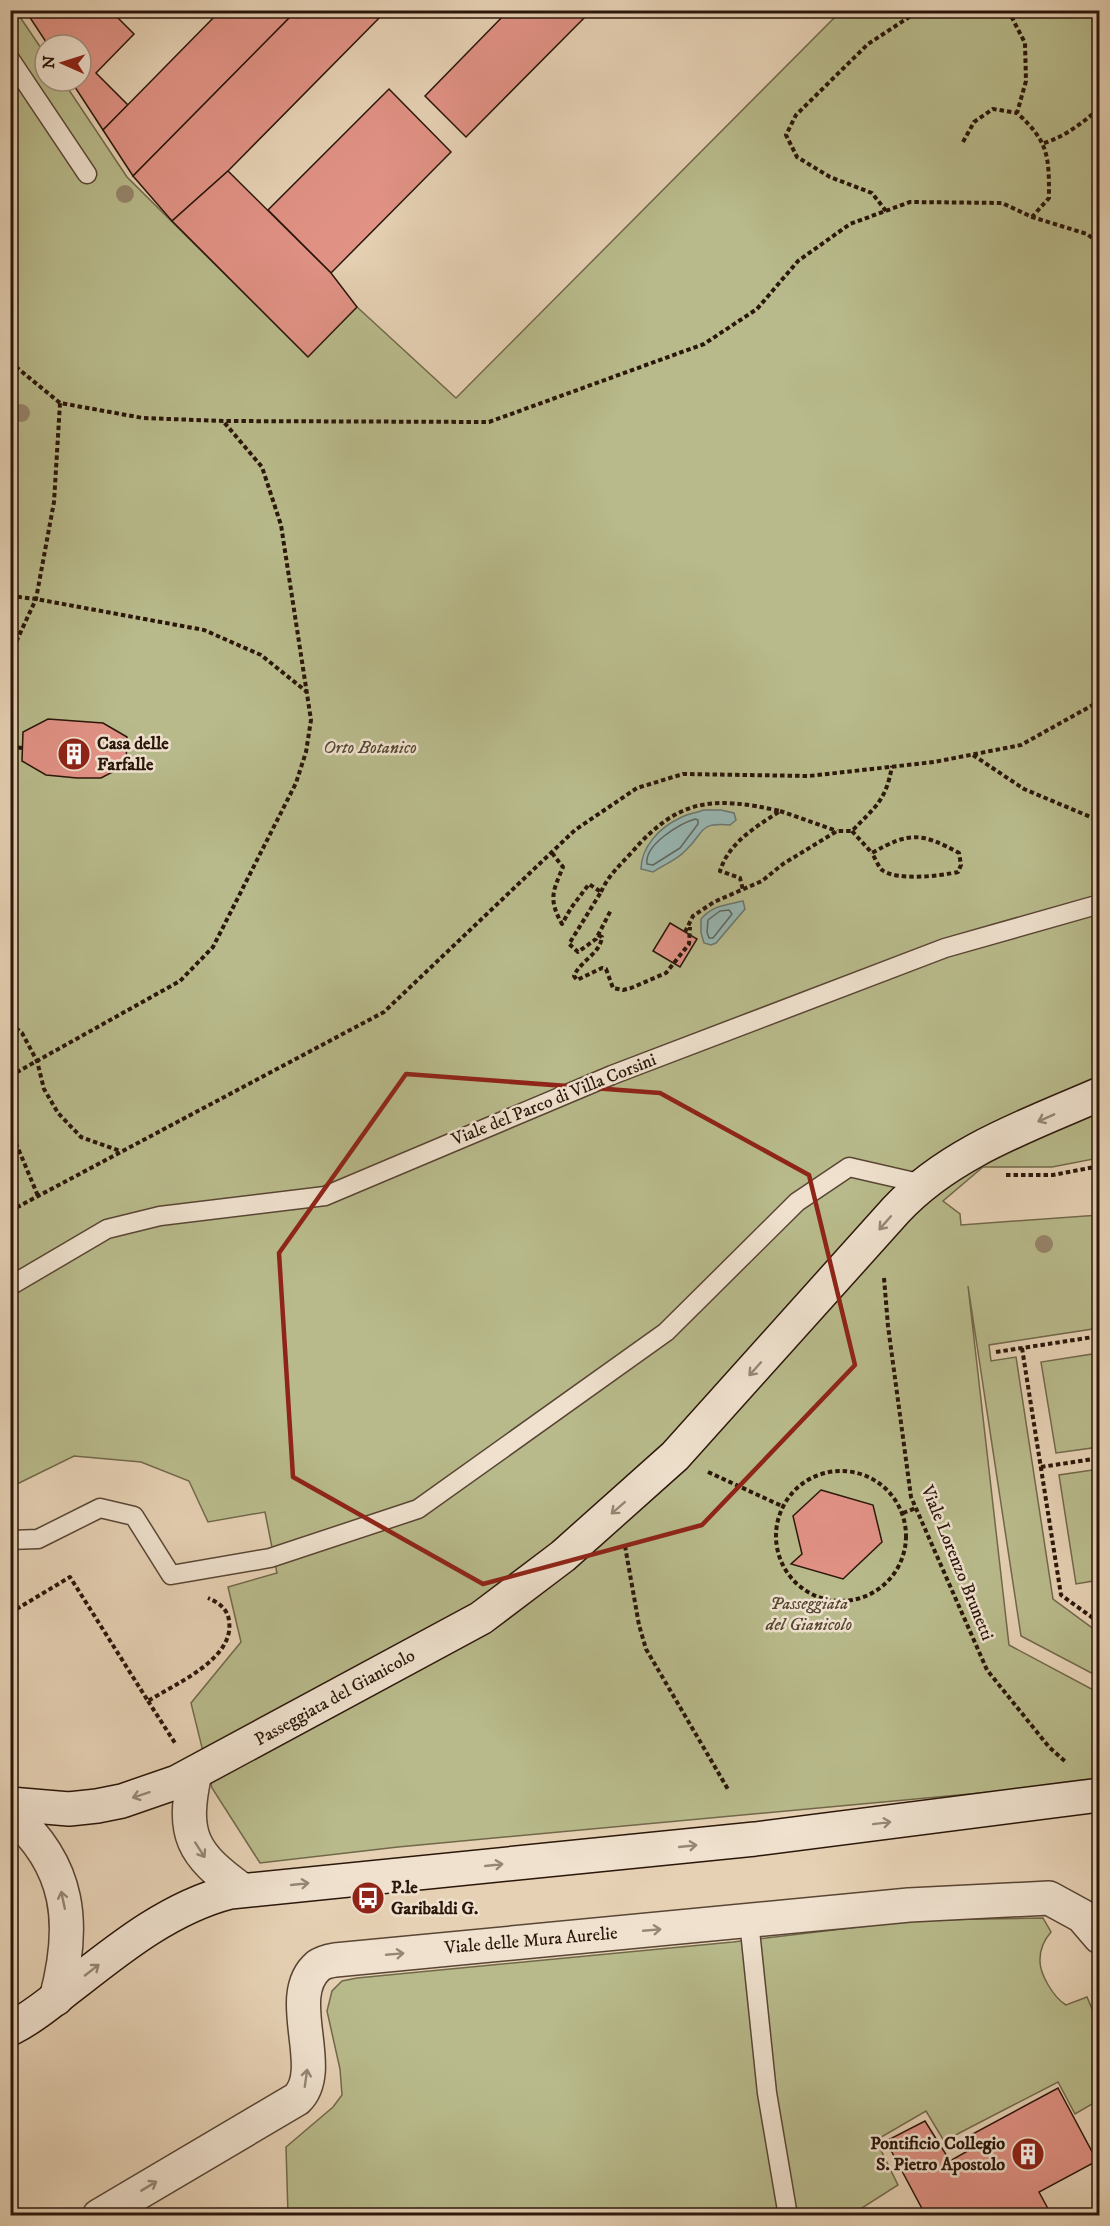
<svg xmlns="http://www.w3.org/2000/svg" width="1110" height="2226" font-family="'IM FELL DW Pica',serif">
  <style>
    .green { fill: #b8ba8b; stroke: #71684a; stroke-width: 1.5 }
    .water { fill: #97b6b2; stroke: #6b766f; stroke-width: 1.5 }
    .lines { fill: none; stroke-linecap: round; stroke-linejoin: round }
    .shore { stroke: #60665e; stroke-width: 1.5 }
    .building { fill: #e19285; stroke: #2a160a; stroke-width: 1.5 }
    .lane-casing { stroke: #594534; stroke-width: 21 }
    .street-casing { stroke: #594534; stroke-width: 36 }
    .secondary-casing { stroke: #2a160a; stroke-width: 36 }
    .path { stroke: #2a160a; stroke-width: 4; stroke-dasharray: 4.5 3; stroke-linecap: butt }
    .lane { stroke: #efe1ce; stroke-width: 18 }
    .street { stroke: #efe1ce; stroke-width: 33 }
    .secondary { stroke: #efe1ce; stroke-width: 33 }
    .tree { fill: #96856c }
    .oneway { stroke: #968676 }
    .marked { fill: none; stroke: #8f2418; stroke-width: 4.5; stroke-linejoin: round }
    .labels { text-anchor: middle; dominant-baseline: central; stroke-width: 5; stroke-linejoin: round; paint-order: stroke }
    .poi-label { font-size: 18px; font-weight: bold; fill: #2a160a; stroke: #efe1ce; text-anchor: start }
    .park-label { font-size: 18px; font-style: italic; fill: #554731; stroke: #efe1ce }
    .street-label { font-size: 18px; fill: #2a160a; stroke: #efe1ce }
  </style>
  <rect width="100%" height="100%" fill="#e6d1b4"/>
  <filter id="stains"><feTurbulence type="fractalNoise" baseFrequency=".00333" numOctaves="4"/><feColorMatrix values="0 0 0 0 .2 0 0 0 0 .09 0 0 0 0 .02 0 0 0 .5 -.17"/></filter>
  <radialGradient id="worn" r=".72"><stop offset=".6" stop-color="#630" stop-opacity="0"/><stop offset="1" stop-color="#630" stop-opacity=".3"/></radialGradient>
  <g class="green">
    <polygon points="11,11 16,11 45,54 45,81 63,81 127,177 307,356 357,307 456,398 841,11 1099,11 1099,1158 1052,1167 983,1167 943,1201 960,1214 961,1225 1099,1215 1099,1328 989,1345 991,1361 1016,1357 1053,1599 1099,1633 1099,1677 1021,1636 968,1286 1009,1645 1099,1693 1099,1782 398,1847 260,1863 212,1788 191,1703 241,1642 228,1587 277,1573 265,1512 208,1522 189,1481 141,1462 74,1456 11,1487"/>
    <polygon points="1099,1353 1099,1447 1056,1453 1041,1362"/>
    <polygon points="1099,1469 1099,1580 1076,1584 1059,1475"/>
    <path d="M 1043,1918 L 1051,1932 C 1045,1939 1040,1948 1040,1959 C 1039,1973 1053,1997 1066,2005 L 1087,1997 L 1099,2025 L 1099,2097 L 1094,2103 L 1075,2114 L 1058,2082 L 944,2141 L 926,2111 L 876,2140 L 898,2185 L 851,2215 L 288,2215 L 286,2147 L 333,2107 L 342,2095 L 340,2069 L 327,2011 L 332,1991 L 342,1981 L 357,1978 L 733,1942 L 918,1920 Z"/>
  </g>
  <g class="water">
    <path d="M 703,810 L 721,810 L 734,813 L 736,820 L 730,825 C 697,822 705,833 685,851 C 677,860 663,865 653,872 L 641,869 C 641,847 660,827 680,818 C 687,814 696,813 703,810 Z"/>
    <path d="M 743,901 L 745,909 L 716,943 L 711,945 L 704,943 L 701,933 L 701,919 C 713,905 726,905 743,901 Z"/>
  </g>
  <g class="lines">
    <g class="shore">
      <path d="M 695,819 L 698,820 L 698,824 L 680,848 L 653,865 L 647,864 C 644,845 679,824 695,819 Z"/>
      <polygon points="729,910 732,914 713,938 709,938 707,932 708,920 720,911"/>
    </g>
  </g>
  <g class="building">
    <polygon points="25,10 110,10 134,34 96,73 128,105 103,130 71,81 81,81 81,45 48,45"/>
    <polygon points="221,10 297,10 133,176 103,130"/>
    <polygon points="297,10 387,10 228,171 172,221 133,176"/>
    <polygon points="509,10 592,10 466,137 425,96"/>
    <polygon points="389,89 451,152 331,273 268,210"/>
    <polygon points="228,171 331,273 357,307 308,357 172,221"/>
    <polygon points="48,719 103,723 127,737 126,765 101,778 77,778 46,775 22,761 23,732"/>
    <polygon points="670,923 697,939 680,967 653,951"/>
    <polygon points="821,1490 873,1505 882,1542 843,1579 791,1564 802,1554 793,1516"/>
    <polygon points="1058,2088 1097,2161 1039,2192 1052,2216 926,2216 886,2141 925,2121 950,2161 973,2148 967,2137"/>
  </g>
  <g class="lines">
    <defs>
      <g id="lane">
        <polyline points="10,59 87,174"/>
        <polyline points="10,1286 107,1229 160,1216 325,1196 612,1075 945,948 1100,904"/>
        <polyline points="10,1540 38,1539 100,1508 134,1516 171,1575 270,1558 418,1509 666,1332 797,1202 849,1167 923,1184"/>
        <polyline points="749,1921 767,2093 788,2216"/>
      </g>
      <g id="street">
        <path d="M 195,1773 C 181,1835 192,1854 242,1890"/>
        <path d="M 10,1813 C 71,1865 76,1925 56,1999"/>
        <path d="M 99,2216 L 297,2099 C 328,2069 282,1997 318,1966 C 322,1963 329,1961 335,1960 L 909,1905 L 1049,1898 L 1082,1916 L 1100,1937"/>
      </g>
      <g id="secondary">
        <path d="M 10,1804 L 69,1809 L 97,1806 L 122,1801 L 177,1782 L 481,1618 L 563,1556 L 675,1456 L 896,1210 C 950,1152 1029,1125 1100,1094"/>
        <path d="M 10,2029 C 34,2017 53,2000 74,1984 C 121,1947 171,1907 230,1892 L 755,1839 L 1100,1795"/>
      </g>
    </defs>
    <use href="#lane" class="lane-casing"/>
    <use href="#street" class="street-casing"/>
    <use href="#secondary" class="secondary-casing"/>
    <g class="path">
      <path d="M 1008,10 L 1025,43 L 1026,81 L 1017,113 C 1049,142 1049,156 1049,198 L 1032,217"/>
      <polyline points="963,142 974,122 993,109 1017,113"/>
      <path d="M 1044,143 C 1066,136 1082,123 1100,108"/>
      <polyline points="886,211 872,193 830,177 797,157 786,135 796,115 868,44 920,10"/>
      <polyline points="10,362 60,403 143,418 223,421 489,422 704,344 757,309 798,261 850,224 910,202 1002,203 1032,217 1087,234 1100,244"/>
      <polyline points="10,596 36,599 204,630 261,655 307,692"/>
      <polyline points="10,655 36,599 54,502 60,403"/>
      <polyline points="10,747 23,748"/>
      <polyline points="973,755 1024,789 1100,821"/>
      <polyline points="780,811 837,831"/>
      <path d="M 852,831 L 872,853 C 909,832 921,832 959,853 L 961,865 L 958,872 C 941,876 896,881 882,870 C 878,866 875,858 872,853"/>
      <path d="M 552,853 L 563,867 C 553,891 548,899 562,924 L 571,908 L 589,884 L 601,892 L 569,944 L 578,952 L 596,939 L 611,910"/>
      <path d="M 601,892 C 608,876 620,865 632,852 C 679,798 713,796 780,811 C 756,827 729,842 720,871 L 740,878 L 743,890"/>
      <path d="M 685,932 L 693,916 L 714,902 L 762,881 L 783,864 L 837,831 L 852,831 C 875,807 886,801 892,766"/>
      <path d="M 598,935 L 602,937 C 600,954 580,961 574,976 L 577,980 L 602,968 L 606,969 L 613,988 L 623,990 L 631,988 L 666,973 L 689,944 L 690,927"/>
      <polyline points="10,1023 22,1033 37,1061 44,1089 58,1113 81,1137 120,1151"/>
      <polyline points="10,1076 180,981 213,947 296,783 306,752 311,720 281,525 262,467 223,421"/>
      <polyline points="10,1129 38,1196"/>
      <polyline points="1006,1175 1053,1175 1100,1166"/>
      <polyline points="10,1211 384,1012 575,830 637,788 683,774 809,776 934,762 1021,745 1100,701"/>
      <polyline points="884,1278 888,1326 911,1497 987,1670 1049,1747 1067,1763"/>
      <polyline points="1022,1348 1061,1595 1100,1623"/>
      <polyline points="996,1352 1100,1336"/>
      <polyline points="1041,1467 1100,1458"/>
      <circle cx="841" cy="1536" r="65"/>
      <polyline points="708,1472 784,1507"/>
      <polyline points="903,1513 916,1508"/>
      <polyline points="625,1546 639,1625 646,1649 729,1791"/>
      <path d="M 10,1613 L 70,1577 L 148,1701 C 175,1684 235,1659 229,1621 C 228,1609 218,1602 208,1598"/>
      <polyline points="148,1701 175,1743"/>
    </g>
    <use href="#lane" class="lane"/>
    <use href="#street" class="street"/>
    <use href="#secondary" class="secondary"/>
  </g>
  <g class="tree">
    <circle cx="125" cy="194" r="9"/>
    <circle cx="21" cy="413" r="9"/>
    <circle cx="1044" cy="1244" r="9"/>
  </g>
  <defs><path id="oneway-shaft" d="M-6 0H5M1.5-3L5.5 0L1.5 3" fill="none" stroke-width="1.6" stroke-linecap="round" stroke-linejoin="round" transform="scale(1.5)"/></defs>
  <g class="oneway">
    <use href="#oneway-shaft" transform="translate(1046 1118) rotate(156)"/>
    <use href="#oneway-shaft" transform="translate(885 1223) rotate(131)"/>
    <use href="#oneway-shaft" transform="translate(755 1369) rotate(132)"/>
    <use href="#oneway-shaft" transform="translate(618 1508) rotate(139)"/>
    <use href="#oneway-shaft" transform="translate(141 1795) rotate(162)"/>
    <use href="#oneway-shaft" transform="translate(882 1823) rotate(-7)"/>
    <use href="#oneway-shaft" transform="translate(688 1846) rotate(-6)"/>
    <use href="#oneway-shaft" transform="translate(200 1850) rotate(57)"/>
    <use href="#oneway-shaft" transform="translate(494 1865) rotate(-6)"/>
    <use href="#oneway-shaft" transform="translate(300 1884) rotate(-6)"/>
    <use href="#oneway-shaft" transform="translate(63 1900) rotate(-102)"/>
    <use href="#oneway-shaft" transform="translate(652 1930) rotate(-5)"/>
    <use href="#oneway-shaft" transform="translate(395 1954) rotate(-5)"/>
    <use href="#oneway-shaft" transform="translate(92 1970) rotate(-38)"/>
    <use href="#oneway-shaft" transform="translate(306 2078) rotate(-82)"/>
    <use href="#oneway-shaft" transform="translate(149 2186) rotate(-31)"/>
  </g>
  <path class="marked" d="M 406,1074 L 660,1093 L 809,1175 L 855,1365 L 702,1525 L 483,1584 L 293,1477 L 279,1253 Z"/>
  <defs>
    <symbol id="building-disc" viewBox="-11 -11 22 22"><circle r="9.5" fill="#8f2418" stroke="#efe1ce"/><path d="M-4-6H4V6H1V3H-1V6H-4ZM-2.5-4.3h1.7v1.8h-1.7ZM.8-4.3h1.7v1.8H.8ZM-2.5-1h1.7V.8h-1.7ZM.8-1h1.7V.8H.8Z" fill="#fff"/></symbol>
    <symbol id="bus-disc" viewBox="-11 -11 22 22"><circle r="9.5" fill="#8f2418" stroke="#efe1ce"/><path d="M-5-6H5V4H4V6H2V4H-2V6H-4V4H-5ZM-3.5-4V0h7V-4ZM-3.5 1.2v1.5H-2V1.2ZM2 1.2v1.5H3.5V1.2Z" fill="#fff"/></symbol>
  </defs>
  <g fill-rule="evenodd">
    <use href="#building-disc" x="55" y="735" width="38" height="38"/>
    <use href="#bus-disc" x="349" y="1879" width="38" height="38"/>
    <use href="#building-disc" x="1009" y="2135" width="38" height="38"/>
  </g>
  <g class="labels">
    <g class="poi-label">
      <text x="97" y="744">Casa delle<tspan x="97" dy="21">Farfalle</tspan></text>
      <text x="391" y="1888">P.le<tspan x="391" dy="21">Garibaldi G.</tspan></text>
      <text x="1005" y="2144" text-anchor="end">Pontificio Collegio<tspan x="1005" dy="21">S. Pietro Apostolo</tspan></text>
    </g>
    <g class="park-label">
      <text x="370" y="748">Orto Botanico</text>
      <text x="809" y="1604">Passeggiata<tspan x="809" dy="21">del Gianicolo</tspan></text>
    </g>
    <g class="street-label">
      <text transform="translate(554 1100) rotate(-22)">Viale del Parco di Villa Corsini</text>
      <text transform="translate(957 1563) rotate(68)">Viale Lorenzo Brunetti</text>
      <text transform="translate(335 1698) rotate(-29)">Passeggiata del Gianicolo</text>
      <text transform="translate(531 1941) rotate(-5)">Viale delle Mura Aurelie</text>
    </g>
  </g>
  <rect width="1110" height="2226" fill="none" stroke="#e6d1b4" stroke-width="36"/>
  <rect x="12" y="12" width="1086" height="2202" fill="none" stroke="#2a160a" stroke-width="3"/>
  <rect x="18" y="18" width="1074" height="2190" fill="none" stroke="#2a160a" stroke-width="1.5"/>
  <g transform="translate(63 63) rotate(273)"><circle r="28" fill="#efe1ce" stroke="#a09080" stroke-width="1.5"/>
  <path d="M0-4.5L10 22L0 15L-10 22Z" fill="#8f2418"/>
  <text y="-9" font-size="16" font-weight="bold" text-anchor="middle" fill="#2a160a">N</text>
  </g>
  <rect width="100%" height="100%" filter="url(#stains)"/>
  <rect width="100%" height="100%" fill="url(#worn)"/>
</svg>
